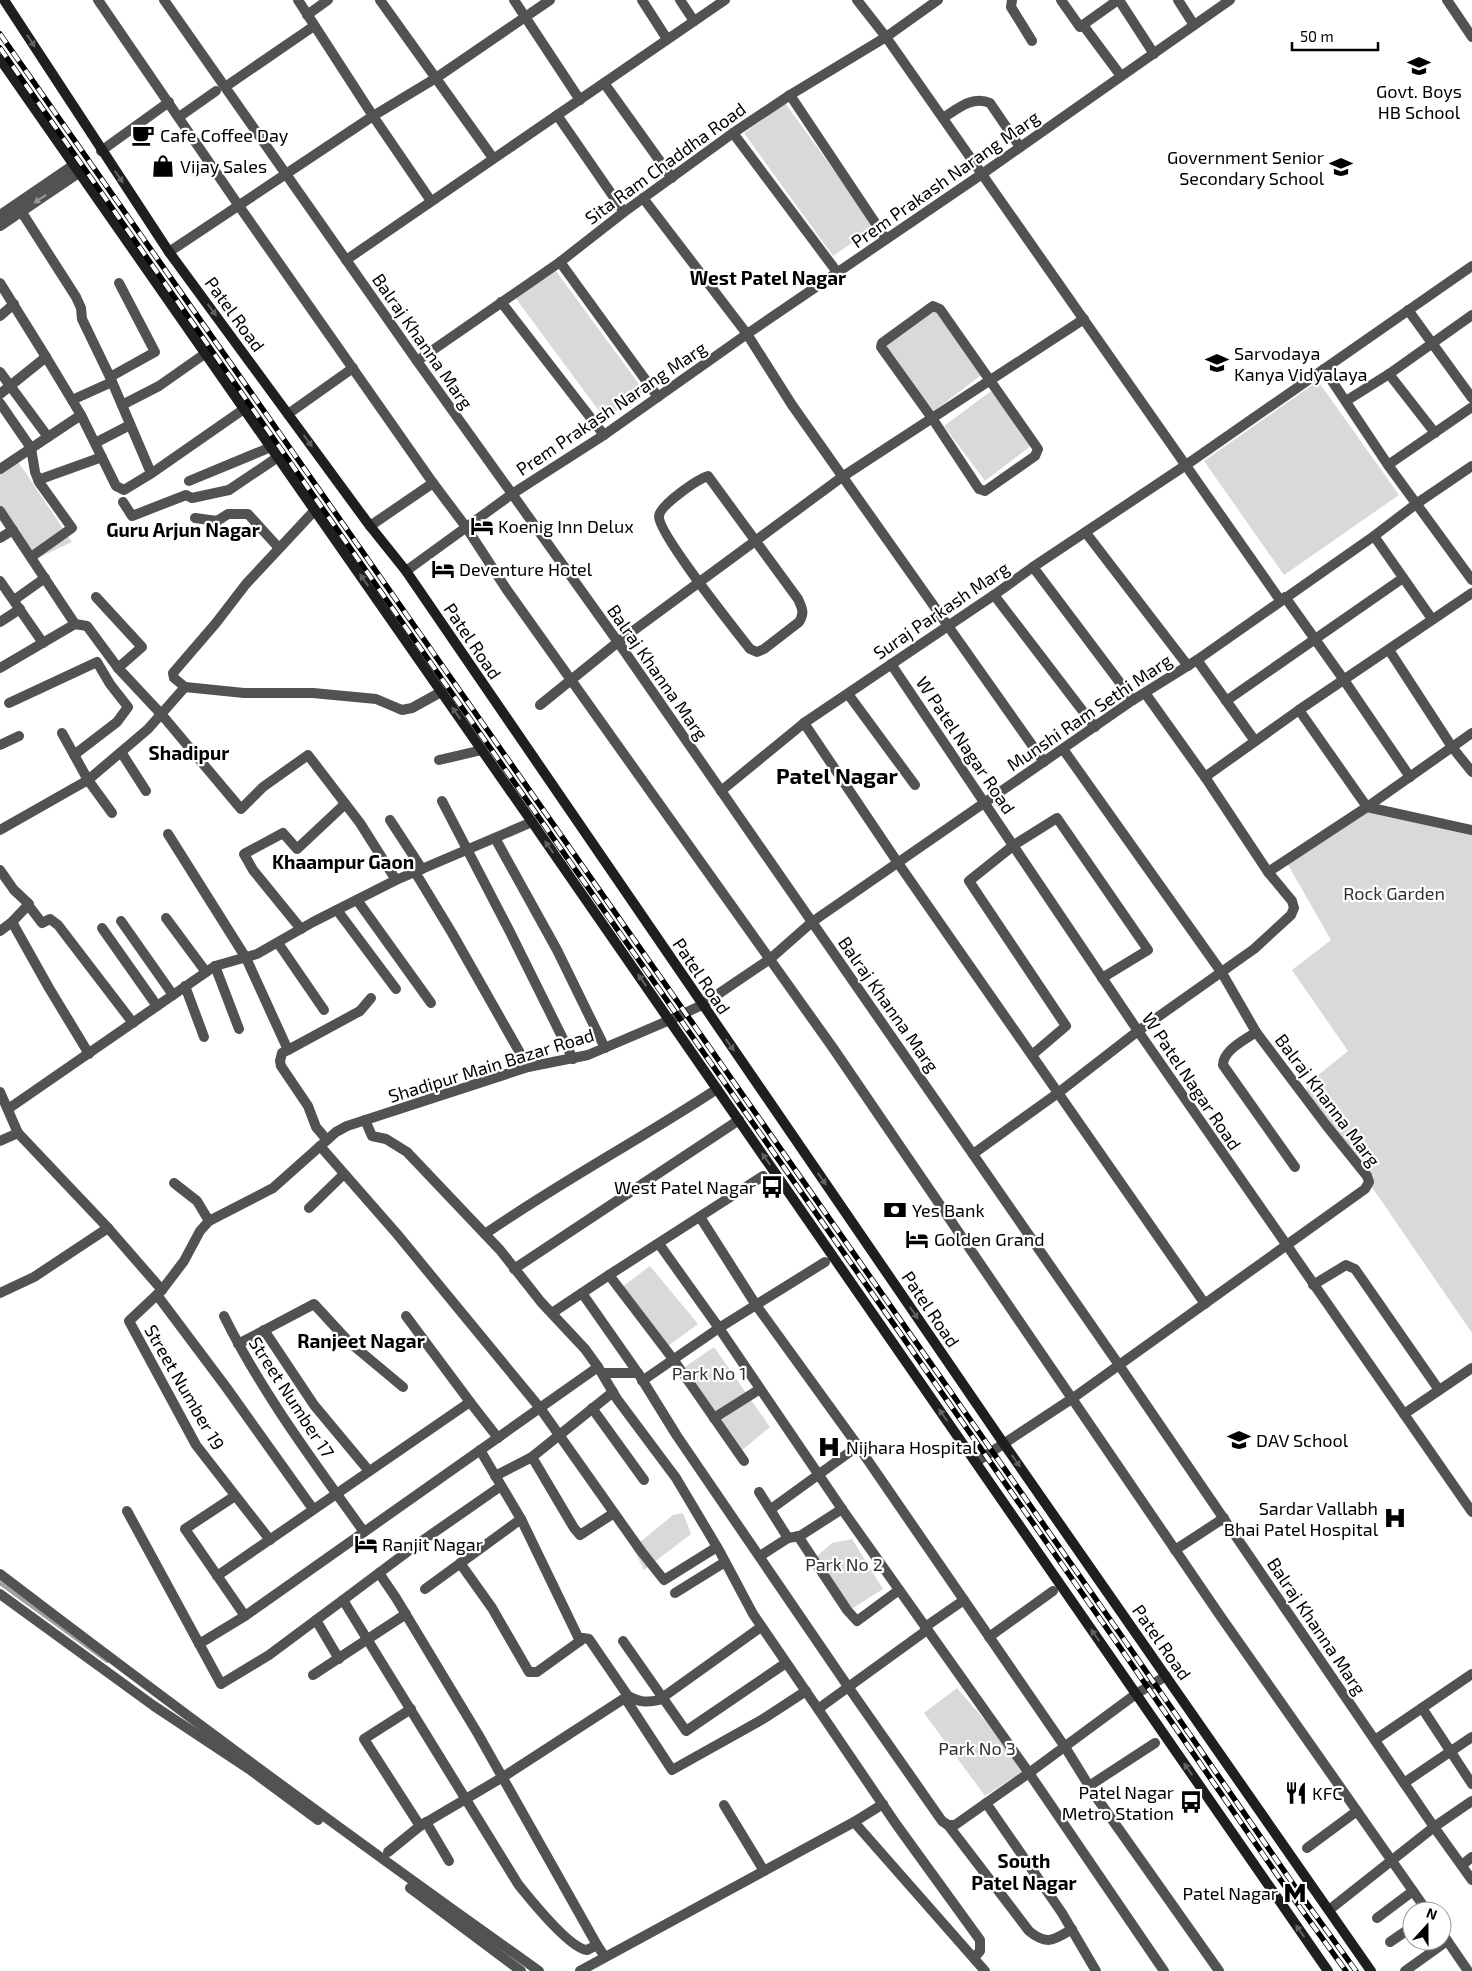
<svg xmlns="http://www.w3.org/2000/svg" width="1472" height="1971" font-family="'Exo 2',sans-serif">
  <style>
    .green { fill: #d9d9d9 }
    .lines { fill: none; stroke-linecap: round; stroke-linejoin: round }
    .stream { stroke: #a0a0a0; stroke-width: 4 }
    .street { stroke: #525252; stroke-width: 10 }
    .secondary { stroke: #1f1f1f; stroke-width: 10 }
    .rail-casing { stroke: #000; stroke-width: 5.5 }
    .rail { stroke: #fff; stroke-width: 4; stroke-dasharray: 11; stroke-linecap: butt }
    .oneway { fill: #626262 }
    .oneway2 { fill: #979797 }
    .labels { text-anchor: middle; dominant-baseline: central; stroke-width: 4.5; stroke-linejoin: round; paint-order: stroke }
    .poi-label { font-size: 18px; fill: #000; stroke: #fff; text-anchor: start }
    .street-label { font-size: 18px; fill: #000; stroke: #fff }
    .park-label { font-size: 18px; fill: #303030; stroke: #fff }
    .neighbourhood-label { font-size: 19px; font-weight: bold; fill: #000; stroke: #fff }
    .district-label { font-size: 22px; font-weight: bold; fill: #000; stroke: #fff }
  </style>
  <rect width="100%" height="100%" fill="#fff"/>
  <g class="green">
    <polygon points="785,103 875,227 833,256 744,133"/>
    <polygon points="553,267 644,391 605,419 514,296"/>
    <polygon points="936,310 984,373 934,411 885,347"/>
    <polygon points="1318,381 1399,495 1284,575 1204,461"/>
    <polygon points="991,391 1032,445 985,481 944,426"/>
    <polygon points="17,460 72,542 38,558 0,508 0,471"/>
    <polygon points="1367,807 1472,830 1472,1333 1306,1091 1312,1080 1348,1051 1292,970 1331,940 1283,856"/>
    <polygon points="650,1266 698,1324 668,1346 622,1287"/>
    <polygon points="714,1347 770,1427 742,1450 682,1369"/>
    <polygon points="683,1513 691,1534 644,1570 633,1548 673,1515"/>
    <polygon points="852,1539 883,1589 850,1610 816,1557 832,1543"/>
    <polygon points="957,1688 987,1723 1023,1771 985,1796 924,1713"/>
  </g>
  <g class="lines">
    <polyline class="stream" points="0,1583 107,1661"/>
    <g class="street">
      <polyline points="98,0 239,206 433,483 466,527 507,590 833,1048 1221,1617 1427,1911"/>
      <polyline points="164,0 417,361 618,642 1119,1365 1434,1827 1472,1880"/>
      <polyline points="298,0 373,116 431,201"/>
      <polyline points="380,0 493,158"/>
      <polyline points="514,0 580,100"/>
      <polyline points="642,0 667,39"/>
      <polyline points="680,0 694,21"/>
      <polyline points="857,0 886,37 1280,600"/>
      <polyline points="1012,0 1011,7 1032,41"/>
      <polyline points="1061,0 1080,27 1118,0"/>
      <polyline points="1119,0 1154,54"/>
      <polyline points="1178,0 1194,25"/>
      <polyline points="1447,0 1472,37"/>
      <polyline points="307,15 328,0"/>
      <polyline points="1083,25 1121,76"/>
      <polyline points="604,83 672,178"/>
      <polyline points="225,87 314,26"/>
      <polyline points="790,95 886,239"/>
      <polyline points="557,115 624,212"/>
      <polyline points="179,117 216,91"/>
      <path d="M 943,118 C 957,109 973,95 990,103 L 1020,147"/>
      <polyline points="733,133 837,272"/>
      <polyline points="101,151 169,102"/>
      <polyline points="643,198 747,334 792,405 1044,762"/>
      <polyline points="21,211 76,297 81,308 82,319 110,377 151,473"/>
      <polyline points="0,215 75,164"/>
      <polyline points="0,226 80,172"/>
      <polyline points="169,252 373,116 436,78 550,0"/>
      <polyline points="346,260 725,0"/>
      <polyline points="560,262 658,397"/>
      <polyline points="0,283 46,357"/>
      <polyline points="501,302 604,435"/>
      <polygon points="933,306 940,309 1038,449 1035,456 985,491 979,489 932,418 881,347 882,343"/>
      <polyline points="1408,310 1472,398"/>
      <polyline points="0,316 14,304"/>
      <polyline points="417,361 560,262 624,212 733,133 790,95 886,37 938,0"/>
      <polyline points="1324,369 1388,465 1472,580"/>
      <polyline points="0,372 48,437"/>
      <polyline points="1389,374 1435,433"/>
      <polyline points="110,377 155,352 119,283"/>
      <polyline points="0,394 46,357 81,415 116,486 124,490 152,473 244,409"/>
      <polyline points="72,400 112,382"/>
      <polyline points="1346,401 1389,374 1472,315"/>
      <polyline points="0,403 31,448 35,472 39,482 72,528 31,557"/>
      <polyline points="122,405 159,386 206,353"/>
      <polyline points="288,414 353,368"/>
      <polyline points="95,443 130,425"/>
      <polyline points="1388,465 1472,407"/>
      <polyline points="0,469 81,415"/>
      <path d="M 708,476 L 798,599 C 802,608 805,613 799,622 L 764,649 L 757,652 L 750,649 C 736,631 657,532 659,516 C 660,505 698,479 708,476 Z"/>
      <polyline points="38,480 102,457"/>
      <polyline points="189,481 271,447"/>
      <polyline points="123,502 132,516 186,495 192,498 229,490 278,457"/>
      <polyline points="0,511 75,624"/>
      <polyline points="195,518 217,521 228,514 248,514 278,547"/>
      <polyline points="370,526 433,483"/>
      <polyline points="1086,533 1188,666"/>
      <polyline points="1374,536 1432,619"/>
      <polyline points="0,538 13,530"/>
      <polyline points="1033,567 1133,700"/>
      <polyline points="406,571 512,494 604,435 747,334 982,174 1230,0"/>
      <polyline points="0,581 43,643"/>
      <polyline points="994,595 1095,727"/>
      <polyline points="96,597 142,647 118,668"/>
      <polyline points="1285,597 1344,680 1410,777"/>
      <polyline points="14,600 45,578"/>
      <polyline points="0,622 20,609"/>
      <polyline points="1389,650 1452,747 1472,772"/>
      <polyline points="1197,660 1255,741"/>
      <polyline points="891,664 1138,1031 1472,1512"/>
      <polyline points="0,668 75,624 87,626 118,668 162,715 241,809 263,787 308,755 360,823 396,880"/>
      <polyline points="185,687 244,693 313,693 376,699 402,710 412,708 441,692"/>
      <polyline points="848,694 915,785"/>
      <polyline points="1226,701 1403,578"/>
      <polyline points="9,703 97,662 110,684 128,707 117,722 74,755"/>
      <polyline points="540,705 618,642 842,477 1084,319"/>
      <polyline points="1299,710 1367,807 1472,733"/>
      <polyline points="804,723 898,863 1205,1304"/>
      <polyline points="62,733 88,780 112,813"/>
      <polyline points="0,745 19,736"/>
      <polyline points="121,752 146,791"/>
      <polyline points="439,760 482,750"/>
      <polyline points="1205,777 1299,710 1472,593"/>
      <polyline points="721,791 804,723 994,595 1033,567 1186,465 1472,266"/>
      <polyline points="442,801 510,932 573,1059"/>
      <polyline points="390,820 422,869"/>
      <polyline points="0,830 88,780 148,729 185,687 174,678 173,673 216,623 246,584 315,510"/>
      <polyline points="168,834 246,958 288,1050"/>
      <polyline points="495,838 557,950 605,1048"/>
      <polyline points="0,870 14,890 29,904 12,922 0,931"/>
      <polyline points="415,872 452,933 528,1067"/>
      <polyline points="1268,872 1367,807 1472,830"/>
      <polyline points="357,900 431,1003"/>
      <polyline points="29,906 42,923 50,919 58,925 133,1023"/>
      <polyline points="337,910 396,989"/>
      <polyline points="166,918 206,972"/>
      <polyline points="121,921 173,995"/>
      <polyline points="12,922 49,988 89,1054"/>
      <polyline points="102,928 157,1006"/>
      <polyline points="301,929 253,870 244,854 283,833 297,849 345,804"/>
      <polyline points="278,943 324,1010"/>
      <polyline points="215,966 239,1029"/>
      <polyline points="185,986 204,1037"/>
      <path d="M 1256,1032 C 1245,1040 1223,1050 1223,1065 L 1295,1167"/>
      <polyline points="1032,1055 1066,1026 969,881 1014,845 1057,818 1148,950 1102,978"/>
      <polyline points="0,1092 18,1133"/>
      <polyline points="8,1109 215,966 257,954 313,922 396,880 532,822"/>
      <polyline points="365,1120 372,1136 386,1139 407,1152 500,1250 541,1302 585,1349 598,1367"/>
      <polyline points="327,1140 316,1127 308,1106 281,1066 280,1061 282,1053 288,1050 360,1011 371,998"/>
      <polyline points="0,1141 18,1133 108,1228 162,1290"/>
      <polyline points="320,1146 397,1234 540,1408 641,1551 664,1580 717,1547"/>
      <polyline points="973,1154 1058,1093 1138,1031 1254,949 1291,915 1294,908 1292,901 1268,872 1205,777 1145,693"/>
      <polyline points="174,1183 197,1201 209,1221"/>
      <polyline points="309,1208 344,1174"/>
      <polyline points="700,1217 756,1305 858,1446 1065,1747 1094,1794 1219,1971"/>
      <path d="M 485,1234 C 560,1182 641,1139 717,1089"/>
      <polyline points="659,1244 719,1328 844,1512 1029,1773 1164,1971"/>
      <polyline points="514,1269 739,1120"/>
      <polyline points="1313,1285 1346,1265 1355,1269 1439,1390"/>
      <polyline points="0,1293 34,1277 108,1228"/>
      <polyline points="582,1293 638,1373 677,1436 849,1688 942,1821 948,1825 955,1825 1029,1773 1136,1694 1166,1676"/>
      <polyline points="157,1295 226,1387 313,1509"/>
      <polyline points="552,1313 609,1275"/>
      <path d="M 224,1316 C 262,1393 314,1462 364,1532"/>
      <polyline points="406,1316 470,1402"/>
      <polyline points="264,1330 314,1405 369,1471"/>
      <polyline points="238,1344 314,1304 349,1342 403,1387"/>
      <polyline points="602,1373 638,1373"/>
      <polyline points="642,1381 719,1328 825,1262"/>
      <polyline points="592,1408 644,1480"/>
      <polyline points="1404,1414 1472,1368"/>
      <polyline points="714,1418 760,1389"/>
      <path d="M 480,1450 L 521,1519 L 580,1641 L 583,1638 L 589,1639 L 628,1696 C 639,1702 647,1703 659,1700 L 761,1627"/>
      <polyline points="532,1457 574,1528 580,1535 614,1513"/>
      <polyline points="744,1461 673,1359 609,1275 763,1176"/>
      <polyline points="976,1462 1073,1398 1365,1189 1369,1182 1367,1176 1326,1125 1256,1032 1222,973 1063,749"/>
      <polyline points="495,1476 532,1457 613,1392"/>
      <polyline points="501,1486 419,1543 379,1573 396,1598 478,1734 597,1945"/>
      <polyline points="759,1492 788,1538"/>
      <polyline points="235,1496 185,1529 245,1616"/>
      <polyline points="771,1509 858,1446"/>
      <polyline points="127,1511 221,1684 269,1655 343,1600"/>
      <polyline points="798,1536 847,1610 857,1621 899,1590"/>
      <polyline points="270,1540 196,1445 129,1321 162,1290 184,1261 200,1231 209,1221 273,1188 336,1132 347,1126 528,1067 588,1055 670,1020 702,1005 770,959 812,922 1133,700 1197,660 1374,536 1416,504 1472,466"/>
      <polyline points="1175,1550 1224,1518"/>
      <polyline points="760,1556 788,1538 800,1536 842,1509"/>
      <polyline points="460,1563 492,1608 529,1672 537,1672 580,1641"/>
      <path d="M 379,1573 L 343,1600 L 518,1884 C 530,1899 569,1948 587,1950 L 597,1945 L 605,1957"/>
      <path d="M 0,1574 C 177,1709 357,1842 539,1971"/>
      <polyline points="217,1576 470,1402 498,1438"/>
      <polyline points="425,1589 521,1519"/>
      <polyline points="675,1593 725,1562"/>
      <polyline points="0,1594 154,1706 249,1769 318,1820"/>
      <polyline points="316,1620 339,1659"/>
      <polyline points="925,1627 964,1600"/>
      <polyline points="927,1630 818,1709 896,1824 980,1940 980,1951 974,1958"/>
      <polyline points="989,1637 1053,1591"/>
      <polyline points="623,1641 686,1731 786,1663"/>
      <polyline points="199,1644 245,1616 598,1367 617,1399 676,1478 720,1552 753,1614 818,1709"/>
      <polyline points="313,1675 406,1614"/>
      <polyline points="625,1698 672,1770 763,1719 806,1691"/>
      <polyline points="1422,1708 1472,1784"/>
      <polyline points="411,1709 364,1739 420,1826 503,1777 628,1696"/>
      <polyline points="1375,1740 1472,1674"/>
      <polyline points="1404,1783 1472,1737"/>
      <polyline points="1089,1786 1155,1743"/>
      <polyline points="986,1803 1062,1913 1096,1971"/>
      <polyline points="724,1805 764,1871"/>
      <polyline points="426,1822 449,1861"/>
      <polyline points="854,1822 883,1804"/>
      <path d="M 948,1825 L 1029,1931 C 1047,1946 1054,1940 1072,1929"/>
      <polyline points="1307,1848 1357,1811"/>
      <polyline points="388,1852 420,1826"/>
      <polyline points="1462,1865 1472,1857"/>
      <polyline points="410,1888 521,1971"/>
      <polyline points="1329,1910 1434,1827 1472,1801"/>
      <polyline points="1377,1918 1413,1891"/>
      <polyline points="1442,1933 1468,1971"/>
      <polyline points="1390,1942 1412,1927"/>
      <polyline points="580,1971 854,1822 985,1971"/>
      <polyline points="1405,1971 1447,1941"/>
    </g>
    <g class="secondary">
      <polyline points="4,0 169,252 370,526 406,571 1004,1444 1371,1971"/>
      <polyline points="0,59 532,822 1328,1971"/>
    </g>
    <defs>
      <g id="rail">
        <polyline points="0,34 1123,1638 1298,1891 1356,1971"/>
        <polyline points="0,48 1117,1643 1291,1895 1346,1971"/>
      </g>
    </defs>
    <use href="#rail" class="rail-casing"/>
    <use href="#rail" class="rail"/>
  </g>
  <defs><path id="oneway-solid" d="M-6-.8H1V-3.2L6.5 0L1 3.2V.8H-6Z" transform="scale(1.25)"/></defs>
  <g class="oneway">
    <use href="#oneway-solid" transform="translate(31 41) rotate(57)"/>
    <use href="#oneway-solid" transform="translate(119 177) rotate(56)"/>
    <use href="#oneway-solid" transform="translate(212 310) rotate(54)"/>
    <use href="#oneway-solid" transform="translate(308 441) rotate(54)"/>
    <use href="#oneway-solid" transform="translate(364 580) rotate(-125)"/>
    <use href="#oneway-solid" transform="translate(456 713) rotate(-125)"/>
    <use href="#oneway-solid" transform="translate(549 847) rotate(-125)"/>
    <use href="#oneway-solid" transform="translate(642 980) rotate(-125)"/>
    <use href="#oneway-solid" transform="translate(730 1045) rotate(55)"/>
    <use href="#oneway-solid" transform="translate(766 1159) rotate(-125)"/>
    <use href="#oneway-solid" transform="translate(822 1179) rotate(55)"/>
    <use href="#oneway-solid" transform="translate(914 1313) rotate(56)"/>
    <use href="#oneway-solid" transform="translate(943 1415) rotate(-125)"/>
    <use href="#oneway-solid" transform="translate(1016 1461) rotate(55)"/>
    <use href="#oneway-solid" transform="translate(1095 1635) rotate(-125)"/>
    <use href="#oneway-solid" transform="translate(1188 1769) rotate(-125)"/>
    <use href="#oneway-solid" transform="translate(1300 1931) rotate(-125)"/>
  </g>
  <use class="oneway2" href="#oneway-solid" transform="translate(40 199) rotate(146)"/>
  <defs>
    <symbol id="school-bare" viewBox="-9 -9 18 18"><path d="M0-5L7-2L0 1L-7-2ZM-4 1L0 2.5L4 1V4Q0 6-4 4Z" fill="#000" stroke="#fff" stroke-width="2.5" paint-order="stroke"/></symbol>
    <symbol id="cafe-bare" viewBox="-9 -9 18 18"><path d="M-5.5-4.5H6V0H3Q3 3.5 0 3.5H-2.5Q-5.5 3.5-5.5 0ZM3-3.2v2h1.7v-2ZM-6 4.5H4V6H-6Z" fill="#000" stroke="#fff" stroke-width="2.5" paint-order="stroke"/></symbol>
    <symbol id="shop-bare" viewBox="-9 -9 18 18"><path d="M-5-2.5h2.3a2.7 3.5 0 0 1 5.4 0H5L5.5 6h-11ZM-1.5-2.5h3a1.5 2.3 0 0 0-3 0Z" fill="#000" stroke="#fff" stroke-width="2.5" paint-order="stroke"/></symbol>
    <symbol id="hotel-bare" viewBox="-9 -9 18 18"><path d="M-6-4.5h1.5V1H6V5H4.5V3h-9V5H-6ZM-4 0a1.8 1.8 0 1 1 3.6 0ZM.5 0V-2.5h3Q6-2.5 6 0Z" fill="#000" stroke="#fff" stroke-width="2.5" paint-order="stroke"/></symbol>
    <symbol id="bus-bare" viewBox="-9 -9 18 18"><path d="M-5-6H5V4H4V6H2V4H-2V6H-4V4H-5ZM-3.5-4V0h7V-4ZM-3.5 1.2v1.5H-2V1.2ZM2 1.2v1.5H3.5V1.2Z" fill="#000" stroke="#fff" stroke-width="2.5" paint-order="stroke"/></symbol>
    <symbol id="bank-bare" viewBox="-9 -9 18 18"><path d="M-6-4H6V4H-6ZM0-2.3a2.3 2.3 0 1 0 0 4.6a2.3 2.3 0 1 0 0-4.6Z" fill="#000" stroke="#fff" stroke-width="2.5" paint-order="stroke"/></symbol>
    <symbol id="hospital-bare" viewBox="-9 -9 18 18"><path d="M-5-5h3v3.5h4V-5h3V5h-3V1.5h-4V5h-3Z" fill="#000" stroke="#fff" stroke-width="2.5" paint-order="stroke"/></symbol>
    <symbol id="restaurant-bare" viewBox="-9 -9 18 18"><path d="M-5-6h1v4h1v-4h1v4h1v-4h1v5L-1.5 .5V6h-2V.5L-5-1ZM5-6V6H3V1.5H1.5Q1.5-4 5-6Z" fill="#000" stroke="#fff" stroke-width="2.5" paint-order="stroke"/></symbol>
    <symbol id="metro-bare" viewBox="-9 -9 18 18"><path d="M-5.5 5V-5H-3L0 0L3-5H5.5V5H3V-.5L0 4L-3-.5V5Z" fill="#000" stroke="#fff" stroke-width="2.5" paint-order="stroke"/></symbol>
  </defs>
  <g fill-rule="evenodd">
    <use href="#school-bare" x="1403" y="50" width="32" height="32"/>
    <use href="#cafe-bare" x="127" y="119" width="32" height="32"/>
    <use href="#shop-bare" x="147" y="150" width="32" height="32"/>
    <use href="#school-bare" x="1325" y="151" width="32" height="32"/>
    <use href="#school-bare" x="1201" y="347" width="32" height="32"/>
    <use href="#hotel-bare" x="466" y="510" width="32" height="32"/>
    <use href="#hotel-bare" x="427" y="553" width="32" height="32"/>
    <use href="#bus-bare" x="756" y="1171" width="32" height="32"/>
    <use href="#bank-bare" x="879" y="1194" width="32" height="32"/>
    <use href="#hotel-bare" x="901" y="1223" width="32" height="32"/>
    <use href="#school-bare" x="1223" y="1424" width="32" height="32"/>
    <use href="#hospital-bare" x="813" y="1431" width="32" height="32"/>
    <use href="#hospital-bare" x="1379" y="1502" width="32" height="32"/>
    <use href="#hotel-bare" x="350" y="1528" width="32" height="32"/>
    <use href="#restaurant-bare" x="1280" y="1777" width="32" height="32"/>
    <use href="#bus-bare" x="1175" y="1786" width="32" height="32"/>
    <use href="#metro-bare" x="1279" y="1877" width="32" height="32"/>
  </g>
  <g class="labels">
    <g class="poi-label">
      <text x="1419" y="91" text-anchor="middle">Govt. Boys<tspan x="1419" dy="21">HB School</tspan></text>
      <text x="160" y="135">Cafe Coffee Day</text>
      <text x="1324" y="157" text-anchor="end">Government Senior<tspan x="1324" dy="21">Secondary School</tspan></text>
      <text x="180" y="166">Vijay Sales</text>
      <text x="1234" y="353">Sarvodaya<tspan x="1234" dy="21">Kanya Vidyalaya</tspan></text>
      <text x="498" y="526">Koenig Inn Delux</text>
      <text x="459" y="569">Deventure Hotel</text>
      <text x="756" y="1187" text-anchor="end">West Patel Nagar</text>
      <text x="912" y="1210">Yes Bank</text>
      <text x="934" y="1239">Golden Grand</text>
      <text x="1256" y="1440">DAV School</text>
      <text x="846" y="1447">Nijhara Hospital</text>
      <text x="1378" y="1508" text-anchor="end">Sardar Vallabh<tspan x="1378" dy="21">Bhai Patel Hospital</tspan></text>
      <text x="382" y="1544">Ranjit Nagar</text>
      <text x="1174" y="1792" text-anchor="end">Patel Nagar<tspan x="1174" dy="21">Metro Station</tspan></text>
      <text x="1312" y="1793">KFC</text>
      <text x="1278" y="1893" text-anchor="end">Patel Nagar</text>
    </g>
    <g class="street-label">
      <text transform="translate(665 163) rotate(-36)">Sita Ram Chaddha Road</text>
      <text transform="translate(945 179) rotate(-35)">Prem Prakash Narang Marg</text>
      <text transform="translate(235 314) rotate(54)">Patel Road</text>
      <text transform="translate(423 341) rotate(55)">Balraj Khanna Marg</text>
      <text transform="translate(611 408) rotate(-34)">Prem Prakash Narang Marg</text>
      <text transform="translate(941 610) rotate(-34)">Suraj Parkash Marg</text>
      <text transform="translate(473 641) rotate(56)">Patel Road</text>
      <text transform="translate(658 672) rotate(55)">Balraj Khanna Marg</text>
      <text transform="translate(1089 712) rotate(-34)">Munshi Ram Sethi Marg</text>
      <text transform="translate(966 745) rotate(56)">W Patel Nagar Road</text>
      <text transform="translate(702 976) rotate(56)">Patel Road</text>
      <text transform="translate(889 1004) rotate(55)">Balraj Khanna Marg</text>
      <text transform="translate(491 1065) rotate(-17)">Shadipur Main Bazar Road</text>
      <text transform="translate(1192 1081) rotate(56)">W Patel Nagar Road</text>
      <text transform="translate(1328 1100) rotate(53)">Balraj Khanna Marg</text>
      <text transform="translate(931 1309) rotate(56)">Patel Road</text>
      <text transform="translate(185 1387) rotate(60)">Street Number 19</text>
      <text transform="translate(292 1397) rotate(57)">Street Number 17</text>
      <text transform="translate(1317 1626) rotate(56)">Balraj Khanna Marg</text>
      <text transform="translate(1162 1642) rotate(55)">Patel Road</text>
    </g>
    <g class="park-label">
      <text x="1394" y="893">Rock Garden</text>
      <text x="709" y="1373">Park No 1</text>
      <text x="844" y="1564">Park No 2</text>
      <text x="977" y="1748">Park No 3</text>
    </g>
    <g class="neighbourhood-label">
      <text x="768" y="277">West Patel Nagar</text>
      <text x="183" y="529">Guru Arjun Nagar</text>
      <text x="189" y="752">Shadipur</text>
      <text x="343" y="861">Khaampur Gaon</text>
      <text x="361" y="1340">Ranjeet Nagar</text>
      <text x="1024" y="1860">South<tspan x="1024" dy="22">Patel Nagar</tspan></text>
    </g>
    <g class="district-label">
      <text x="837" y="775">Patel Nagar</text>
    </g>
  </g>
  <g transform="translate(1427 1926) rotate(21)"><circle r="24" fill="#ffffff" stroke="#999999"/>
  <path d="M0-4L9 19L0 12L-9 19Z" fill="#000000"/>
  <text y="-8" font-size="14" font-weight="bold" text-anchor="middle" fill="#000000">N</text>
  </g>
  <path d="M1292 42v8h86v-8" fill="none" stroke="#000000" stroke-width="2.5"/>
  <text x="1300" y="42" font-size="15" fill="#000000" stroke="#ffffff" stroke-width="4" paint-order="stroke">50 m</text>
</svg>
